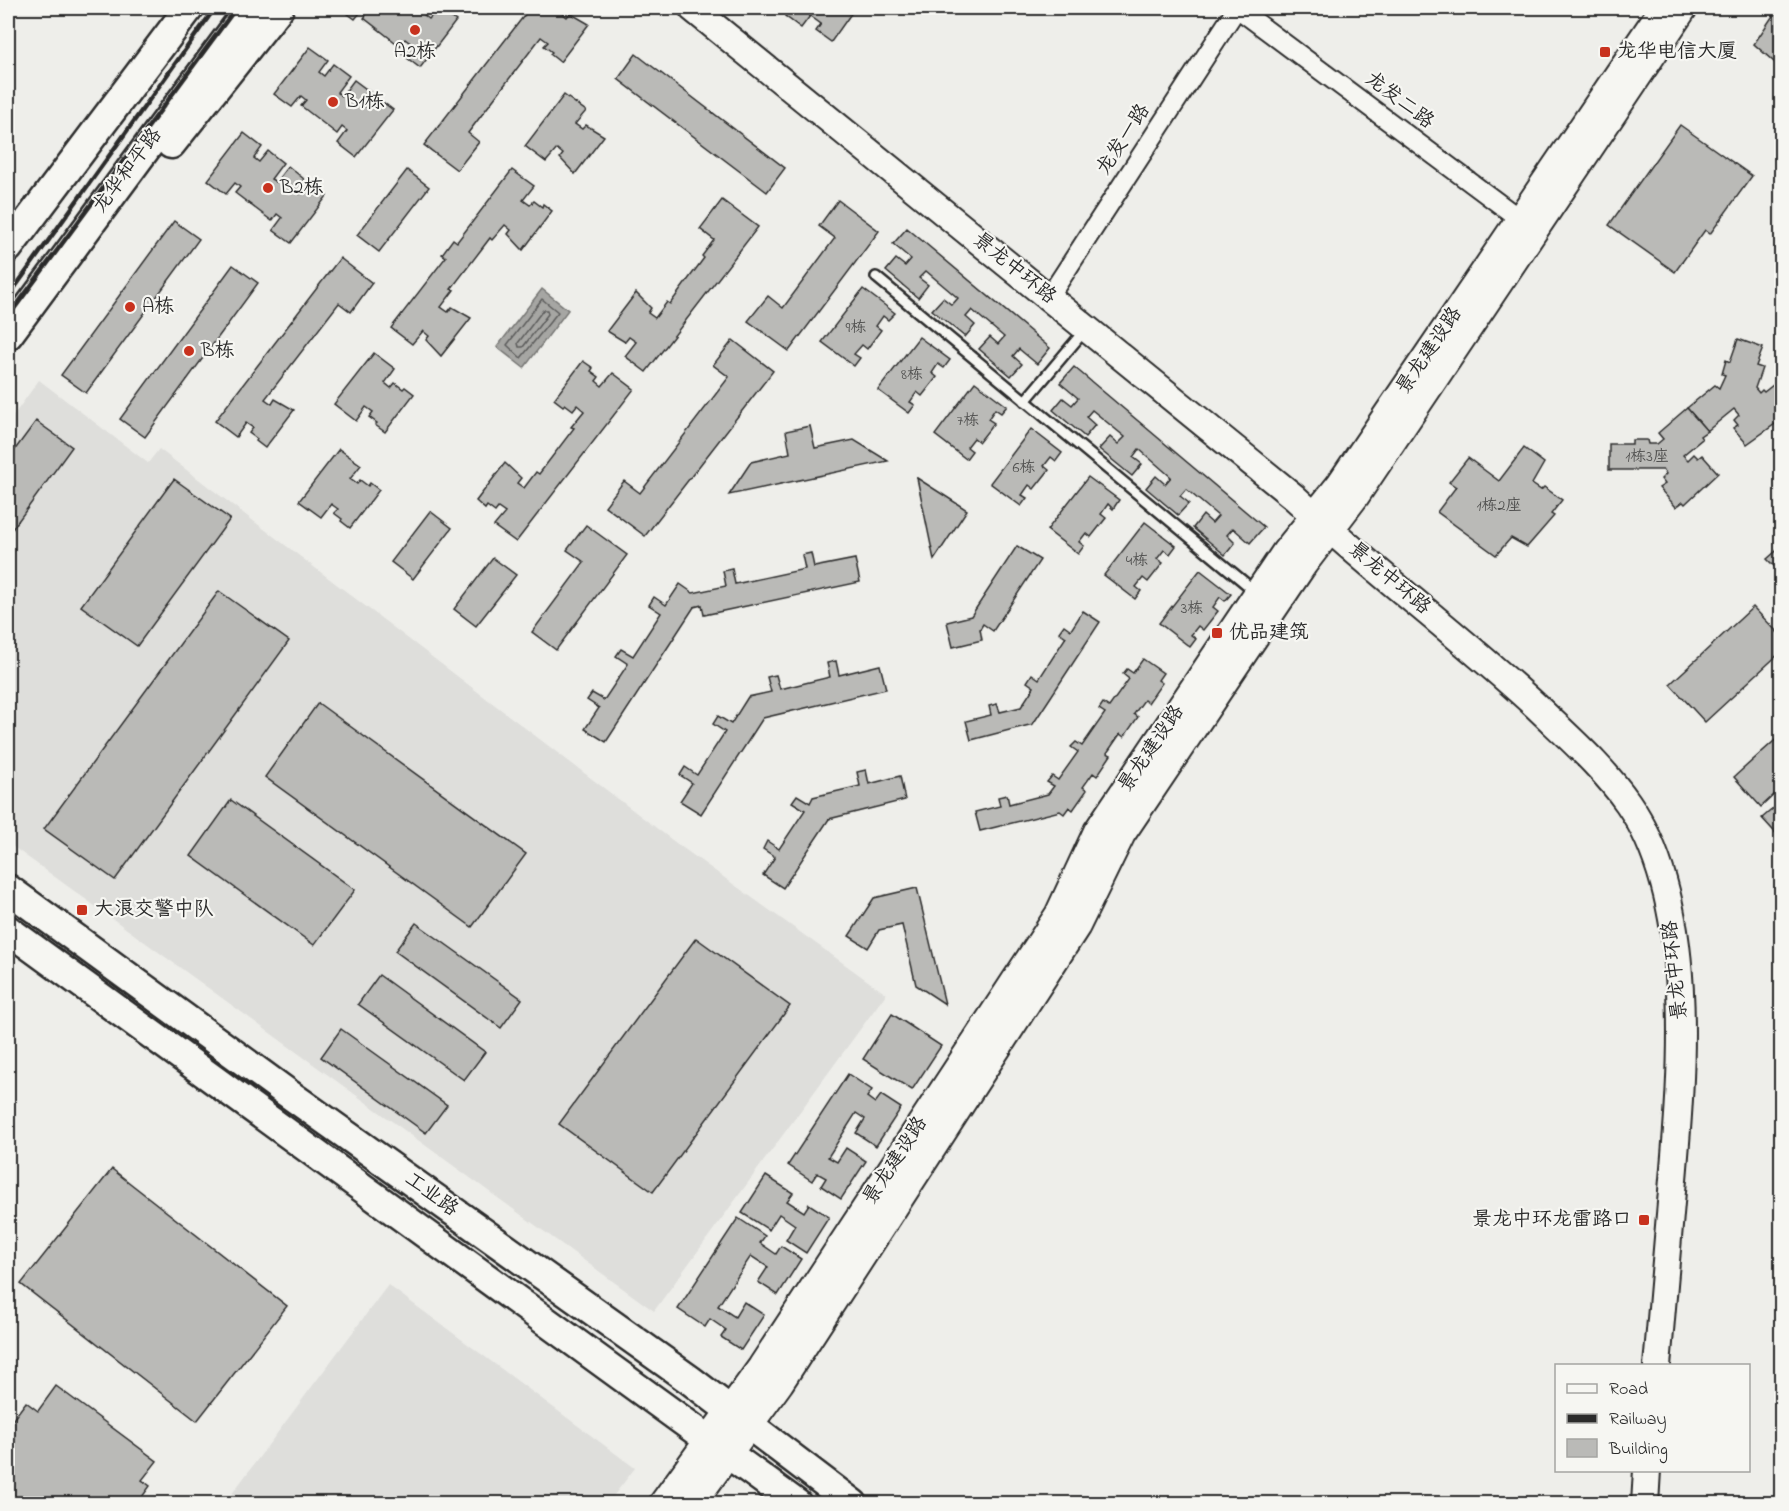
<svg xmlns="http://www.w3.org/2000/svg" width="1789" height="1511" font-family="'Indie Flower','LXGW WenKai TC',sans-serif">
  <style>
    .built { fill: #dededb }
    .water { fill: #a6a6a3; stroke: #757573; stroke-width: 1.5 }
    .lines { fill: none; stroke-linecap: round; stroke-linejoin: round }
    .shore { stroke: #5c5c5b; stroke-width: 1.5 }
    .building { fill: #babab7; stroke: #2b2b2b; stroke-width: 1.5 }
    .lane-casing { stroke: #2b2b2b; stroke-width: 14 }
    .street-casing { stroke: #2b2b2b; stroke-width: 22 }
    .secondary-casing { stroke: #2b2b2b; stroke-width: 30 }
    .primary-casing { stroke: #2b2b2b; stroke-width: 33 }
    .lane { stroke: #f6f6f2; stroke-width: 9 }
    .street { stroke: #f6f6f2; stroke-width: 18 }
    .secondary { stroke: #f6f6f2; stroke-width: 26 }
    .primary { stroke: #f6f6f2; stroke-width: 28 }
    .rail { stroke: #2b2b2b; stroke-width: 4.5 }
    .poi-dot { fill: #c8321e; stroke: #f6f6f2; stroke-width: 2 }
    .labels { text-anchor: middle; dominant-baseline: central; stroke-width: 4.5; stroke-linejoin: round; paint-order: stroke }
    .number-label { font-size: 16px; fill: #4f4f4e }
    .poi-label { font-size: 20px; fill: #2b2b2b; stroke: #f6f6f2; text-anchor: start }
    .street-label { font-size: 20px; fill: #2b2b2b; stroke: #f6f6f2 }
  </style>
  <rect width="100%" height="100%" fill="#eeeeea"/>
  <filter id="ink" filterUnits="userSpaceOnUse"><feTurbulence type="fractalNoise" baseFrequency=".0167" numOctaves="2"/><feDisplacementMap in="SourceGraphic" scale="12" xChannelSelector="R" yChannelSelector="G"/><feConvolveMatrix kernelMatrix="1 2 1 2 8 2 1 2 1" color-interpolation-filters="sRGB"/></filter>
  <g filter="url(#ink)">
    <g class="built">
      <polygon points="39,380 148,463 159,449 676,843 886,994 654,1311 8,843 8,423"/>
      <polygon points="388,1285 635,1468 608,1503 225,1503"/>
    </g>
    <polygon class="water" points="542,289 568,310 524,368 497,347"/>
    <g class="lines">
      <g class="shore">
        <polygon points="542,299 558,312 521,358 507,345"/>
        <polygon points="543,310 547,310 548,314 523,347 519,347 518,343"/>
      </g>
    </g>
    <g class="building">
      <polygon points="340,8 364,8 355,19"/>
      <polygon points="364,8 430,8 424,15 429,19 438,8 456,21 420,68 402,54 410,43 405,39 400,46 364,18 369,11"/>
      <polygon points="530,8 564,8 560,12 567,17 570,13 589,24 560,62 550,54 552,52 544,46 548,42 541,37 468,133 479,142 457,170 424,145"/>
      <polygon points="791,8 855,8 831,42 816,31 821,24 810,16 801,28 785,16"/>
      <polygon points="1778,8 1782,8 1782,69 1754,44"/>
      <polygon points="310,47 328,60 319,72 324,76 333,64 349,76 337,92 342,96 354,80 370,92 361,103 366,107 375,96 393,110 356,157 338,143 347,131 342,127 337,134 301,106 306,100 301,96 292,107 274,94"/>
      <polygon points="636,54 785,168 767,192 618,79"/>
      <polygon points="564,95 586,111 575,124 582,129 586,125 604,136 575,174 560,158 563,154 557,149 546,162 525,146"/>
      <polygon points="1680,125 1752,176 1710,234 1705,230 1675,272 1609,225"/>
      <polygon points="244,133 262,147 254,158 259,162 268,151 283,163 271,179 276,182 288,166 304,179 295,190 300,194 309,183 327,196 291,243 273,230 282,218 277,214 272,221 235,193 240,187 235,183 226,194 208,180"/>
      <polygon points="407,170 429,187 379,252 357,235"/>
      <polygon points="512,170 534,186 523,200 530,205 534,201 542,207 543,204 552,211 523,250 508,234 511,230 505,225 492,240 490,238 451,289 454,290 441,307 448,312 452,307 471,318 441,356 426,340 429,336 423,331 412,344 391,328 446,257 442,254 453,239 457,242"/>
      <polygon points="722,200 758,227 646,372 625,356 636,342 629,337 625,342 607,331 636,293 651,308 648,313 655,318 667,302 670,304 704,258 702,256 714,240 700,229"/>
      <polygon points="838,200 879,231 789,351 748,321 768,296 783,308 835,238 819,226"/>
      <polygon points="174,221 199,239 86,393 61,375"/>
      <polygon points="907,228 1050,348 1037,364 1019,349 1013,356 1022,364 1011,376 979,349 990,337 998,344 1004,337 972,310 966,317 975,325 965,337 932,310 943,298 952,305 958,298 926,271 919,278 928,285 918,298 886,271 896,259 905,266 911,259 893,244"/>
      <polygon points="340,258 372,283 351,312 339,303 265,399 272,404 275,399 294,410 265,448 256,441 257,439 249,433 253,428 246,423 236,437 215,421"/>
      <polygon points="233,265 258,283 145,437 120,419"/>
      <polygon points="863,289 895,313 888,320 883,316 876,326 881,330 867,349 862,345 854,354 860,358 854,366 822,342"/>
      <polygon points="919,337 950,360 944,368 938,364 932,373 937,377 922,396 917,392 910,402 915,405 909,413 878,390"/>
      <polygon points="1738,339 1763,348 1756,366 1762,368 1755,388 1759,393 1762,390 1764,392 1773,385 1775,387 1780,384 1782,386 1782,419 1747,444 1733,428 1738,425 1734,420 1739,415 1734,409 1707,431 1687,408 1715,385 1719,388 1725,375 1722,374 1726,360 1730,362"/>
      <polygon points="733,340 773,371 645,536 605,506 624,481 640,493 729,377 713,365"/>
      <polygon points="374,353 395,369 385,383 391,388 395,383 403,389 405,387 414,394 385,432 375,425 377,423 369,417 373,412 366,407 356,421 334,404"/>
      <polygon points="583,361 593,368 591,371 599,377 596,381 602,386 613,373 634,389 516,542 494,526 505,513 498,508 495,512 487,506 485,509 476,501 505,463 521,478 517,483 524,488 536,472 539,474 574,428 571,427 584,411 577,405 573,410 565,404 563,406 554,399"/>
      <polygon points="1074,367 1264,527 1250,543 1233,528 1227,535 1235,543 1225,555 1193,528 1203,515 1212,523 1218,516 1186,489 1180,496 1189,503 1178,515 1146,488 1156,476 1165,484 1171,477 1139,449 1133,457 1142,464 1132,476 1099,449 1110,437 1118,444 1125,437 1092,410 1086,417 1095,425 1085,437 1053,410 1063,398 1072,405 1078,398 1060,383"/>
      <polygon points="975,382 1007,406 1001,413 995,409 988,419 994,423 979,442 974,438 967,447 972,451 966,459 935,435"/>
      <polygon points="1687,408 1707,431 1700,436 1702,439 1683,455 1688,460 1694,454 1698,458 1702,455 1718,473 1685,504 1683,502 1676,507 1659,488 1665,484 1661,479 1666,474 1663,470 1609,470 1609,444 1632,444 1632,440 1647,440 1648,444 1657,444 1663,439 1658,433"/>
      <polygon points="36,421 72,447 8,535 8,459"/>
      <polygon points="810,426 815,448 854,440 888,461 729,495 751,462 790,453 786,431"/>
      <polygon points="1031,429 1062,453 1056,461 1051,457 1044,466 1049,470 1034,489 1029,485 1022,495 1027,498 1021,506 990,483"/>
      <polygon points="1524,448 1544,463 1532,484 1541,490 1544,487 1562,500 1551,514 1554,516 1527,547 1511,538 1496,555 1437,512 1456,487 1449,482 1468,458 1499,481"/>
      <polygon points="339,449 361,465 350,479 357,484 360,480 368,486 370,483 379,490 350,528 341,521 342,519 334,513 338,509 331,504 321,517 299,501"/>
      <polygon points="1088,477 1119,500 1113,509 1108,504 1101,514 1106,518 1091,537 1086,533 1079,542 1084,546 1078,554 1047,530"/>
      <polygon points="917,478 967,510 934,560"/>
      <polygon points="174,479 230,519 137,646 81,606"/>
      <polygon points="430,511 452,528 413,579 391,562"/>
      <polygon points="1145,522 1176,546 1170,554 1164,550 1157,559 1163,563 1148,582 1143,578 1136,587 1141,591 1135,599 1104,575"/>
      <polygon points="586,525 627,555 556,650 532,632 584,562 567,550"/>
      <polygon points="1017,546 1040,560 993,631 983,624 980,629 982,640 953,647 947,622 971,616"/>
      <polygon points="1782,546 1782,574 1767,559"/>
      <polygon points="811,553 814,567 855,559 860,582 704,615 702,605 694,607 606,742 585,729 599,708 587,700 592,693 604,700 628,664 616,656 621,649 633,656 661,613 649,605 654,597 666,605 680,584 693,593 726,586 723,571 732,569 735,584 805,569 802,555"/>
      <polygon points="493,558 516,575 476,626 454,609"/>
      <polygon points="1200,570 1231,594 1225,601 1220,597 1213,607 1218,611 1203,630 1198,626 1191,635 1196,639 1190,647 1159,623"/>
      <polygon points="219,591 289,641 115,880 44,829"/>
      <polygon points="1753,607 1782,637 1782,651 1705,722 1670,684"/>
      <polygon points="1083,611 1100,622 1033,724 971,740 966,721 991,715 989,706 997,704 1000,712 1021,707 1034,687 1027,682 1032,674 1039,679 1066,637 1059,632 1064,625 1071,630"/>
      <polygon points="1143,659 1163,673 1158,680 1162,683 1148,703 1144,700 1134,714 1138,717 1124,737 1120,734 1107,753 1111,755 1097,776 1093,773 1083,787 1087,790 1073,810 1069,807 1064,814 1060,811 980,831 975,812 1000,806 998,797 1007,795 1009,804 1048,794 1054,786 1047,782 1052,776 1058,780 1078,752 1071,747 1076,742 1082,746 1105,713 1099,709 1103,703 1109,707 1129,679 1123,674 1127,669 1133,673"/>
      <polygon points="836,661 839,675 880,665 886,689 763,718 701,814 680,801 692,783 680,775 685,767 697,775 725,732 713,724 718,716 731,724 748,697 771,692 767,677 776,675 780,689 830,677 827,663"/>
      <polygon points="318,703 526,854 472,927 265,777"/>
      <polygon points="1782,734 1782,800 1776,793 1761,807 1734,777"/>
      <polygon points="866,770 869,784 900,776 905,800 829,819 783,888 763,875 775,857 763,849 767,841 779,849 805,810 792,802 797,795 810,803 813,797 860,786 857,772"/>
      <polygon points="231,800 355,890 314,945 191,856"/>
      <polygon points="1782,801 1782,840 1762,818"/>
      <polygon points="917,888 945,1004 916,985 902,925 879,930 868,948 849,936 874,898"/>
      <polygon points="416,923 522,999 501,1028 395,951"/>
      <polygon points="696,938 790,1006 653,1192 559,1124"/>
      <polygon points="379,975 485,1052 464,1080 358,1004"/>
      <polygon points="892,1014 941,1046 912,1090 863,1059"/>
      <polygon points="341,1029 447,1105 426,1133 321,1057"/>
      <polygon points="848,1074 872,1090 867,1097 875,1103 881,1095 901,1108 876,1146 856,1133 865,1119 856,1113 828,1157 837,1162 846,1148 866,1161 841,1199 821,1186 826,1178 817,1173 812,1181 788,1165"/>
      <polygon points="112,1169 287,1306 197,1421 21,1284"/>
      <polygon points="766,1176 793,1193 787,1201 804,1212 809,1204 829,1217 806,1253 786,1240 795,1225 779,1214 769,1230 742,1213"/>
      <polygon points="738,1218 765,1236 760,1243 776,1254 781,1246 801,1259 778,1295 758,1282 768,1267 751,1256 718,1306 735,1317 744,1302 764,1315 741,1350 721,1337 726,1330 710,1319 705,1327 678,1309"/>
      <polygon points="56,1386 157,1461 142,1480 150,1486 137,1504 8,1504 8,1426 26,1402 38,1411"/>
    </g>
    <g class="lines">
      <defs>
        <g id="lane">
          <polyline points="876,277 1256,592"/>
          <polyline points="1025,401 1085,330"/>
        </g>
        <g id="street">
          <polyline points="1237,8 1529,226"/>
          <polyline points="1049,297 1237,8"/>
        </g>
        <g id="secondary">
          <path d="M 692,8 L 1294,497 C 1372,570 1458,634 1536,706 C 1568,737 1602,766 1628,803 C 1698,904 1682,1075 1672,1191 C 1667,1249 1662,1307 1657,1366"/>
          <polyline points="662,1504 761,1367 1058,915 1097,831 1285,552 1339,485 1663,8"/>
          <polyline points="692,1504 780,1383 1077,926 1122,834 1304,564 1356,496 1684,8"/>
          <polyline points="1645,1504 1647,1470"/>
        </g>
        <g id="primary">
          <polyline points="171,144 279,8"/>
          <polyline points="8,248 189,8"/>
          <polyline points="8,335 250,8"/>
          <polyline points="8,889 286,1092 690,1380 853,1504"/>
          <polyline points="8,930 797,1504"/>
        </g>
      </defs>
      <use href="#lane" class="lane-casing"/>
      <use href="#street" class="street-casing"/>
      <use href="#secondary" class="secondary-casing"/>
      <use href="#primary" class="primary-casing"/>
      <use href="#lane" class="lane"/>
      <use href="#street" class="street"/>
      <use href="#secondary" class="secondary"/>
      <use href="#primary" class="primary"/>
      <g class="rail">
        <polyline points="8,297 215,8"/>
        <polyline points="8,317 236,8"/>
      </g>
    </g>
  </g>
  <g class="poi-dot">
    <circle cx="415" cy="30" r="6"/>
    <rect x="1599" y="46" width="12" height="12" rx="3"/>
    <circle cx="333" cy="102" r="6"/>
    <circle cx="268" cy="188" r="6"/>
    <circle cx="130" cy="307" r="6"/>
    <circle cx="189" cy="351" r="6"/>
    <rect x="1211" y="627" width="12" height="12" rx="3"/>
    <rect x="76" y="904" width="12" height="12" rx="3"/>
    <rect x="1638" y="1214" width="12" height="12" rx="3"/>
  </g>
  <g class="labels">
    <g class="number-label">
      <text x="856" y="328">9栋</text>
      <text x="912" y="375">8栋</text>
      <text x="968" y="421">7栋</text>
      <text x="1647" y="457">1栋3座</text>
      <text x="1024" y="468">6栋</text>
      <text x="1499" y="506">1栋2座</text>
      <text x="1137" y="561">4栋</text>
      <text x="1192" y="609">3栋</text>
    </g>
    <g class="poi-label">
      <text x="415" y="52" text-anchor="middle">A2栋</text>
      <text x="1617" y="52">龙华电信大厦</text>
      <text x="345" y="102">B1栋</text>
      <text x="280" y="188">B2栋</text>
      <text x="142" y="307">A栋</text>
      <text x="201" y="351">B栋</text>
      <text x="1229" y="633">优品建筑</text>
      <text x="94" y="910">大浪交警中队</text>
      <text x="1632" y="1220" text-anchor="end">景龙中环龙雷路口</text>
    </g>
    <g class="street-label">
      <text transform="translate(1399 101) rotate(37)">龙发二路</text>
      <text transform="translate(1124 140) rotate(-57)">龙发一路</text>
      <text transform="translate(128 171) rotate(-53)">龙华和平路</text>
      <text transform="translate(1014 269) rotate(39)">景龙中环路</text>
      <text transform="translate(1430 351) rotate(-56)">景龙建设路</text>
      <text transform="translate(1389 579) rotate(40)">景龙中环路</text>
      <text transform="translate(1152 749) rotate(-56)">景龙建设路</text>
      <text transform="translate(1676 970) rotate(-96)">景龙中环路</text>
      <text transform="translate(896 1161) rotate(-57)">景龙建设路</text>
      <text transform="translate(431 1195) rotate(36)">工业路</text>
    </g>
  </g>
  <rect width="1789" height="1511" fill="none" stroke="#f6f6f2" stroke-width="30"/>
  <rect x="15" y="15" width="1759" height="1481" fill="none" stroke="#2b2b2b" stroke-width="2" filter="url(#ink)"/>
  <rect x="1555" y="1364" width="195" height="108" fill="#f6f6f2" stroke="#a5a5a2" stroke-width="1.5"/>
  <rect x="1567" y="1384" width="30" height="9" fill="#f6f6f2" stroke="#a5a5a2" stroke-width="1.5"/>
  <text x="1609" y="1394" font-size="18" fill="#2b2b2b">Road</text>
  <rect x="1567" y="1414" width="30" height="9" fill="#2b2b2b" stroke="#a5a5a2" stroke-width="1.5"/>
  <text x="1609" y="1424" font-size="18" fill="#2b2b2b">Railway</text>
  <rect x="1567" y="1439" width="30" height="18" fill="#babab7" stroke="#a5a5a2" stroke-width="1.5"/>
  <text x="1609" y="1454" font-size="18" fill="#2b2b2b">Building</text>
</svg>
